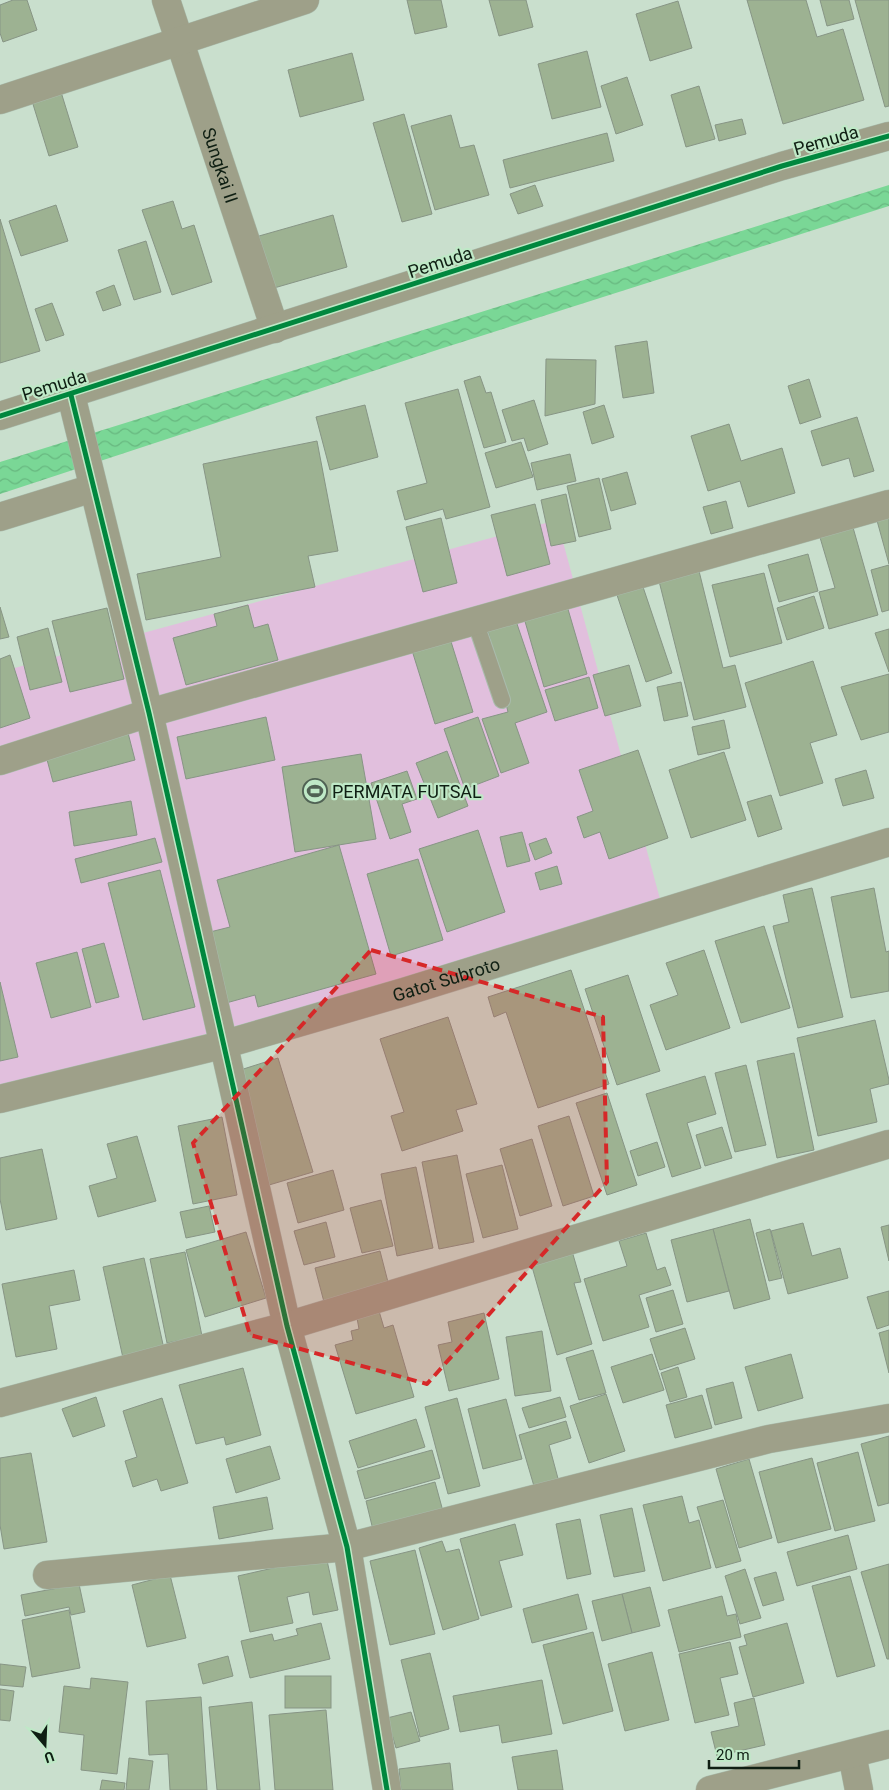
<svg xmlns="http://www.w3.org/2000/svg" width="889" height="1790" font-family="Roboto,sans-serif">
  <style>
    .green { fill: #e1bfdd }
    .water { fill: url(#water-waves) }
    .building { fill: #9db292; stroke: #879585 }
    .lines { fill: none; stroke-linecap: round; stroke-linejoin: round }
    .service-casing { stroke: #a9bbac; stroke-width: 18 }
    .minor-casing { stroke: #a9bbac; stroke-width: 29 }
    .tertiary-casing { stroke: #a9bbac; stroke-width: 29 }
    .service { stroke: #9ea089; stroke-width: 16 }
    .minor { stroke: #9ea089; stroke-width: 28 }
    .tertiary { stroke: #9ea089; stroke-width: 28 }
    .cycleway-casing { stroke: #bfe9c7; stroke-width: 8 }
    .cycleway { stroke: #00873e; stroke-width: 5 }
    .marked { fill: #d62828; fill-opacity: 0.2; stroke: #d62828; stroke-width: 4; stroke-dasharray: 10 6; stroke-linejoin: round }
    .labels { text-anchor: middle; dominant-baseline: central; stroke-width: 4.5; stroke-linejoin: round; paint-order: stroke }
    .street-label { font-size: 18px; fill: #0f1f13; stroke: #bfe9c7 }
    .poi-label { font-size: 18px; fill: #0f1f13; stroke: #bfe9c7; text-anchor: start }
  </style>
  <defs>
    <pattern id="water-waves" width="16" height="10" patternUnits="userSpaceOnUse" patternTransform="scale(1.25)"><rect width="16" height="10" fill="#7ad796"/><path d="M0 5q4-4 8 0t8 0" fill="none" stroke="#68b880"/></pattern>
  </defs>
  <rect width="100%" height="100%" fill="#c9dfcd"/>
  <polygon class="green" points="557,520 663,910 0,1090 0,672"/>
  <polygon class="water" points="889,185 889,206 440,349 0,494 0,462"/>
  <g class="building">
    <polygon points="13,0 27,0 37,30 3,42 0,33 0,5"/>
    <polygon points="407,0 441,0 447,27 415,34"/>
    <polygon points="489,0 526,0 533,27 499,36"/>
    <polygon points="747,0 806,0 817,37 843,29 864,100 783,124"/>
    <polygon points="820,0 849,0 854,19 827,26"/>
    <polygon points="855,0 889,0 889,106 885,107"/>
    <polygon points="678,1 692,48 650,61 636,14"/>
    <polygon points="587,51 601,107 552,119 538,64"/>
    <polygon points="352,53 364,100 300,117 288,70"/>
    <polygon points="627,77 643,125 616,134 601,86"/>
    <polygon points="57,79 78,147 49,156 28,88"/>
    <polygon points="699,86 715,139 686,147 671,95"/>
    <polygon points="404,114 432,214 402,222 373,123"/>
    <polygon points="451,115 460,148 474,145 489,195 435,210 411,126"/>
    <polygon points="742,119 746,134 719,141 715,125"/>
    <polygon points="607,133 614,161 510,188 503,160"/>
    <polygon points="535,185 543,206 518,214 510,194"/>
    <polygon points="173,201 182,229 194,225 212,282 172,295 142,210"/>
    <polygon points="56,205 68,241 21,256 9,221"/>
    <polygon points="333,215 347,267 274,288 259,236"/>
    <polygon points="0,219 40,351 0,363"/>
    <polygon points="146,241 161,292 134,300 118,250"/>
    <polygon points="114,285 121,305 103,311 96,292"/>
    <polygon points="52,303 64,335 46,341 35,309"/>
    <polygon points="647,341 654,393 623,398 615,346"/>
    <polygon points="546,359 596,360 595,404 545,416"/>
    <polygon points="480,376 486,393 491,392 506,442 484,448 464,381"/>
    <polygon points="809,379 821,417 800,424 788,386"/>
    <polygon points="458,389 490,507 446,519 443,509 405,520 397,491 427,483 405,403"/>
    <polygon points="534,400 548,444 528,451 524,438 512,441 502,410"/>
    <polygon points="365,405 378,457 330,470 316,417"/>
    <polygon points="604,405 614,437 592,444 583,412"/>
    <polygon points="857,417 874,471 854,477 849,458 822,466 811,431"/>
    <polygon points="729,424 741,461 782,448 795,493 748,507 740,481 708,491 691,436"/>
    <polygon points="317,441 338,551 308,556 315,587 146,620 137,574 221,557 203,464"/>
    <polygon points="521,442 533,477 496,488 485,453"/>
    <polygon points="570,454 576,481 537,490 531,463"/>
    <polygon points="627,472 636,504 611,511 602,479"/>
    <polygon points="599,478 611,529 579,537 567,486"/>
    <polygon points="566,494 576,541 551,546 541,500"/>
    <polygon points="726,501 733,528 711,534 703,507"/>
    <polygon points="535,504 550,564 507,576 491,515"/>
    <polygon points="889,513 889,564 876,517"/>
    <polygon points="441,518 457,583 423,592 406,527"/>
    <polygon points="852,524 878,615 829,629 819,592 835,588 819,534"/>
    <polygon points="808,554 818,591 779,602 768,565"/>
    <polygon points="889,565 889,610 882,612 871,570"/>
    <polygon points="699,571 723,668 735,665 746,707 694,720 659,581"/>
    <polygon points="764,573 782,643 730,657 712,585"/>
    <polygon points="642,584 672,673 646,682 616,592"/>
    <polygon points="814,596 824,628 787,640 777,608"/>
    <polygon points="565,599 587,674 544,687 522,611"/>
    <polygon points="248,605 254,628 268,624 278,660 186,685 173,638 217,626 214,614"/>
    <polygon points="0,607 9,637 0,639"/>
    <polygon points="107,608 124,679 70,692 52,621"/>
    <polygon points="516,621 547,712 515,723 529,763 501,773 482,719 508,712 488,631"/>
    <polygon points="48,628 62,682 30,690 17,637"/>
    <polygon points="889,629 889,672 875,633"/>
    <polygon points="448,632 473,712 435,724 410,644"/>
    <polygon points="10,655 30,718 0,728 0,659"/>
    <polygon points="813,661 837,735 810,743 823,783 780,796 745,683"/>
    <polygon points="629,665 641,706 605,716 593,675"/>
    <polygon points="889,674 889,732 861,740 841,687"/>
    <polygon points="589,677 598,708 555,721 545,690"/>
    <polygon points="681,682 688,716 664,721 657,687"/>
    <polygon points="266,717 275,760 186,779 177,737"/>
    <polygon points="478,717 499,776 465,789 444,729"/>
    <polygon points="724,720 730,748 698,755 692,727"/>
    <polygon points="127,729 135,760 53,782 45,752"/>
    <polygon points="638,750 668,838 609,859 600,832 584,838 577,817 593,811 579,770"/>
    <polygon points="447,751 468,806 438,818 416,763"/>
    <polygon points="724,752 746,820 691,838 669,770"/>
    <polygon points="361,754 376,839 295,852 282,767"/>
    <polygon points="866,770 874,798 843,806 835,779"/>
    <polygon points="407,771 417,799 402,804 411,832 390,839 371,783"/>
    <polygon points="771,795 782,829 758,837 747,802"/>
    <polygon points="131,801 137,835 74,846 69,812"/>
    <polygon points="478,830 505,912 447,932 419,849"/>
    <polygon points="522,832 530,861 507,867 500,837"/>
    <polygon points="155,838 162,862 81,883 75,859"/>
    <polygon points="546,838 552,853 535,860 529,844"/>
    <polygon points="339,845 376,974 258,1007 255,995 226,1003 206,933 230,927 217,880"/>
    <polygon points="418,859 443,940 391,956 367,874"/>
    <polygon points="557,866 562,884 540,890 535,873"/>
    <polygon points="160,870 195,1007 143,1020 108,883"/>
    <polygon points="812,888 843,1017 798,1028 773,926 789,922 783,895"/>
    <polygon points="874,888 886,952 889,951 889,991 851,998 831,897"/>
    <polygon points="764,926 790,1008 741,1023 715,941"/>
    <polygon points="104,943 119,997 96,1003 82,949"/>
    <polygon points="704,950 730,1028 666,1050 650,1005 678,995 666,963"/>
    <polygon points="77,952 91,1007 51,1018 36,963"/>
    <polygon points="571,970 609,1084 538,1108 506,1012 494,1017 488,997"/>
    <polygon points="628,975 660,1071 617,1085 585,989"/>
    <polygon points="0,982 18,1057 0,1061"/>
    <polygon points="448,1017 477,1104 456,1110 463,1131 402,1151 391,1116 404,1112 380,1039"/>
    <polygon points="875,1020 889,1080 889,1084 870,1089 877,1122 818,1136 797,1038"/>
    <polygon points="794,1053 814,1150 777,1158 757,1061"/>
    <polygon points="278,1058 313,1172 269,1185 234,1072"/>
    <polygon points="746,1065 766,1145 735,1152 715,1073"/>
    <polygon points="705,1076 716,1114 687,1123 701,1168 672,1177 646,1094"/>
    <polygon points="607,1093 637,1185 607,1195 576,1103"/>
    <polygon points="569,1116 594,1196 563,1206 538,1126"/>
    <polygon points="222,1117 237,1195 193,1204 178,1126"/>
    <polygon points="722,1127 732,1158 705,1166 696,1135"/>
    <polygon points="137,1136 156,1201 98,1217 89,1186 117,1178 107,1144"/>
    <polygon points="532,1139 552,1206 520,1216 500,1149"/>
    <polygon points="657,1142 665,1167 638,1176 630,1151"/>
    <polygon points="42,1149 57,1219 6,1230 0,1199 0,1158"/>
    <polygon points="457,1155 474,1242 439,1249 422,1162"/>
    <polygon points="502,1165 518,1229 483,1238 466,1174"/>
    <polygon points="416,1167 433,1248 397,1256 381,1174"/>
    <polygon points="333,1170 344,1210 298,1223 287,1183"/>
    <polygon points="381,1200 393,1246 362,1253 350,1208"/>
    <polygon points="209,1206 215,1232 186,1238 180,1212"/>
    <polygon points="750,1219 770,1299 734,1309 713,1229"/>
    <polygon points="326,1222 335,1257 304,1265 294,1231"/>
    <polygon points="803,1223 812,1256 840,1248 848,1278 788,1294 771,1231"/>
    <polygon points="889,1225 889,1261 881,1227"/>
    <polygon points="713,1229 729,1291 687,1302 671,1240"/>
    <polygon points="770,1229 782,1278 769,1281 756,1233"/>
    <polygon points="246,1232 266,1298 205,1317 186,1250"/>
    <polygon points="646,1233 657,1270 665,1267 671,1285 639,1295 649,1327 603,1341 584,1279 627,1266 619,1241"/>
    <polygon points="380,1251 389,1286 324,1302 315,1268"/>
    <polygon points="572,1251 581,1282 574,1283 592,1344 557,1355 531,1263"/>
    <polygon points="185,1252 202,1336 167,1343 150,1259"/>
    <polygon points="144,1258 164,1349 123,1358 103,1267"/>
    <polygon points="74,1270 80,1300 49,1306 57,1349 16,1357 2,1284"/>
    <polygon points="673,1290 683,1324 656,1332 646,1298"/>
    <polygon points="889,1291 889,1325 877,1329 867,1297"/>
    <polygon points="379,1311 384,1328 393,1325 414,1397 356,1414 335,1345 353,1340 351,1331 359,1329 357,1318"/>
    <polygon points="484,1313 499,1379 449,1391 438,1345 452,1342 448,1322"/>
    <polygon points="685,1328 695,1359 660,1370 650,1339"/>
    <polygon points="889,1330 889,1373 879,1333"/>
    <polygon points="542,1331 551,1391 515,1396 506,1337"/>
    <polygon points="593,1350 606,1393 579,1400 566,1358"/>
    <polygon points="652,1354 664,1390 623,1403 611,1367"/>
    <polygon points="791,1354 803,1398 758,1411 745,1367"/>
    <polygon points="678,1367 687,1397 670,1402 661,1373"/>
    <polygon points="243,1368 261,1435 226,1445 224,1437 196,1444 179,1385"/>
    <polygon points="733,1382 742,1418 715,1425 706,1389"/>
    <polygon points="606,1394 625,1451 589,1463 570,1406"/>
    <polygon points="702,1395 712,1428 675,1438 666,1405"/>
    <polygon points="96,1397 105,1426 73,1437 62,1409"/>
    <polygon points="560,1397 566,1417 529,1428 522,1408"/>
    <polygon points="162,1398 188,1483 161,1491 157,1479 133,1487 125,1461 137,1457 123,1411"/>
    <polygon points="457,1398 480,1486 448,1494 425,1407"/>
    <polygon points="506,1399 522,1459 483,1469 468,1409"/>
    <polygon points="416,1419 425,1447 358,1468 349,1441"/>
    <polygon points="566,1421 571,1438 549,1445 560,1486 536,1493 519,1435"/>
    <polygon points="889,1436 889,1503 878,1506 861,1444"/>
    <polygon points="270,1446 280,1479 236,1493 226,1459"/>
    <polygon points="432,1450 440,1478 365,1499 357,1471"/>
    <polygon points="858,1452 875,1521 835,1531 817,1463"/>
    <polygon points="31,1453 47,1542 4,1549 0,1525 0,1458"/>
    <polygon points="812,1458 831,1529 778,1543 759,1472"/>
    <polygon points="749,1459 772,1538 739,1548 716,1469"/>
    <polygon points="435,1482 444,1515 374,1534 366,1501"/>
    <polygon points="682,1496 689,1523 699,1520 711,1568 663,1581 643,1505"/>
    <polygon points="267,1497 273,1529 219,1539 213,1507"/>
    <polygon points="723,1500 741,1561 716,1568 697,1507"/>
    <polygon points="632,1508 645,1571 614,1577 600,1515"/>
    <polygon points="580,1519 591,1574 567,1579 556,1524"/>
    <polygon points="515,1524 523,1555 499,1561 512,1607 481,1616 460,1539"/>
    <polygon points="848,1535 857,1569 797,1586 787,1552"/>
    <polygon points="442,1541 446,1552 459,1549 479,1619 443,1630 419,1548"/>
    <polygon points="415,1550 435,1634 390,1645 370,1561"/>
    <polygon points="326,1556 338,1610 313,1615 309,1592 287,1597 293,1623 250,1632 238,1576"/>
    <polygon points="889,1564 889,1659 887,1659 861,1572"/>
    <polygon points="745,1569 761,1618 740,1624 725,1576"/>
    <polygon points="776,1572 784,1600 763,1606 754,1578"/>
    <polygon points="170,1575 186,1638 147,1647 132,1585"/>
    <polygon points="850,1576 875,1666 837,1677 812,1586"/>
    <polygon points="79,1584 85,1612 71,1615 69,1607 25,1616 21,1595"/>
    <polygon points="650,1587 660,1626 632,1633 622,1594"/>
    <polygon points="578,1594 587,1629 532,1643 523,1609"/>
    <polygon points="622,1594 632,1633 602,1641 592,1601"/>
    <polygon points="722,1596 727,1616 736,1614 741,1637 679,1652 668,1610"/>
    <polygon points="69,1610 80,1668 32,1677 22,1620"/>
    <polygon points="321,1623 330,1659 250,1678 241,1641 272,1634 274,1641 298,1635 296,1629"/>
    <polygon points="787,1623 804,1683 753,1697 739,1647 747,1645 744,1635"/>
    <polygon points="593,1632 613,1711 563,1724 543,1645"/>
    <polygon points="730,1642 738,1674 720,1678 729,1715 695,1723 679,1654"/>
    <polygon points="652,1652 669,1720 625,1731 608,1664"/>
    <polygon points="430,1653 449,1729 420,1737 401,1660"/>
    <polygon points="228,1656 233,1676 203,1684 198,1664"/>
    <polygon points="0,1664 26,1667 23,1687 0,1685"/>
    <rect x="285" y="1676" width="46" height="32"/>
    <polygon points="91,1678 128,1682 117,1774 81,1770 84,1735 59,1732 64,1686 90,1689"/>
    <polygon points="542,1680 552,1734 502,1743 499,1725 460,1732 453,1696"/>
    <polygon points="0,1689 14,1691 10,1721 0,1720"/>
    <polygon points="201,1697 207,1790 170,1790 168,1754 149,1755 146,1701"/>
    <polygon points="754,1698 765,1745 717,1756 711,1732 739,1726 734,1703"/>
    <polygon points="252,1702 260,1790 217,1790 209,1707"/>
    <polygon points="326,1710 333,1790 275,1790 269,1715"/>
    <polygon points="411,1712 420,1741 396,1748 387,1718"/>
    <polygon points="557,1750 563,1790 518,1790 512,1757"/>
    <polygon points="129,1758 153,1761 149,1790 126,1790"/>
    <polygon points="450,1763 453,1790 401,1790 399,1769"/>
    <polygon points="102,1780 125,1783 124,1790 100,1790"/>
  </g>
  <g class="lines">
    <defs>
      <polyline id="service" points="475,621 502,700"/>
      <g id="minor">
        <path id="s1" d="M 166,0 L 275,329"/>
        <polyline points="0,100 305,0"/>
        <polyline points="71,395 149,713 287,1326 347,1547 387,1790"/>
        <polyline points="0,517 93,488"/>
        <polyline points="0,761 149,713 889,504"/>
        <polyline points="0,1403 287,1326 889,1144"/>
        <polyline points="47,1575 347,1547 769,1439 889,1418"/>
        <polyline points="852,1754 859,1790"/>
        <polyline points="710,1790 889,1744"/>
      </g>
      <g id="tertiary">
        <polyline points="0,416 782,166 889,136"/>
        <path id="s2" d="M 0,1099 L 222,1045 L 404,992 L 889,842"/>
      </g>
    </defs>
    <use href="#service" class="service-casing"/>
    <use href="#minor" class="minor-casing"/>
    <use href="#tertiary" class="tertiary-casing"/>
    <use href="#service" class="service"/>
    <use href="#minor" class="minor"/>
    <use href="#tertiary" class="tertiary"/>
    <defs>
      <g id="cycleway">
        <polyline points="71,395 149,713 287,1326 347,1547 387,1790"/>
        <polyline points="0,416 782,166 889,136"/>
      </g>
    </defs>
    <use href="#cycleway" class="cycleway-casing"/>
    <use href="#cycleway" class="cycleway"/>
  </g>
  <path class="marked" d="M 371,950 L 603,1017 L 607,1182 L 427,1384 L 250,1335 L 193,1143 Z"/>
  <defs>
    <symbol id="stadium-ring" viewBox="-11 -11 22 22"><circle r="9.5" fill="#bfe9c7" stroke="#506254" stroke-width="1.5"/><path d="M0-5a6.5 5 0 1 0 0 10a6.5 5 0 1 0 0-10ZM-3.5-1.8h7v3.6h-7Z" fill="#506254"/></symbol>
  </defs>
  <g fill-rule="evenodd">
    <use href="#stadium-ring" x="301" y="777" width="28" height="28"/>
  </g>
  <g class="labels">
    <g class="street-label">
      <text transform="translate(826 140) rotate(-16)">Pemuda</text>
      <text stroke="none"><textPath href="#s1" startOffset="174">Sungkai II</textPath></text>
      <text transform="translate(440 262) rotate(-18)">Pemuda</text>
      <text transform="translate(54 385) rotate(-17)">Pemuda</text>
      <text stroke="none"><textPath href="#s2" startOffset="462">Gatot Subroto</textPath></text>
    </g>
    <g class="poi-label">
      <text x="332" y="791">PERMATA FUTSAL</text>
    </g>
  </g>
  <g transform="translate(45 1745) rotate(161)" stroke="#bfe9c7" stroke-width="4" paint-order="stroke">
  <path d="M0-4L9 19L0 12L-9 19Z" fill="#0f1f13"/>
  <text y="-8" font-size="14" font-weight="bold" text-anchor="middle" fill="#0f1f13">U</text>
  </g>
  <path d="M709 1760v8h90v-8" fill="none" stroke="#0f1f13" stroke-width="2.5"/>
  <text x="716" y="1760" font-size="15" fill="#0f1f13" stroke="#bfe9c7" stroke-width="4" paint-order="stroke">20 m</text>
</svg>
